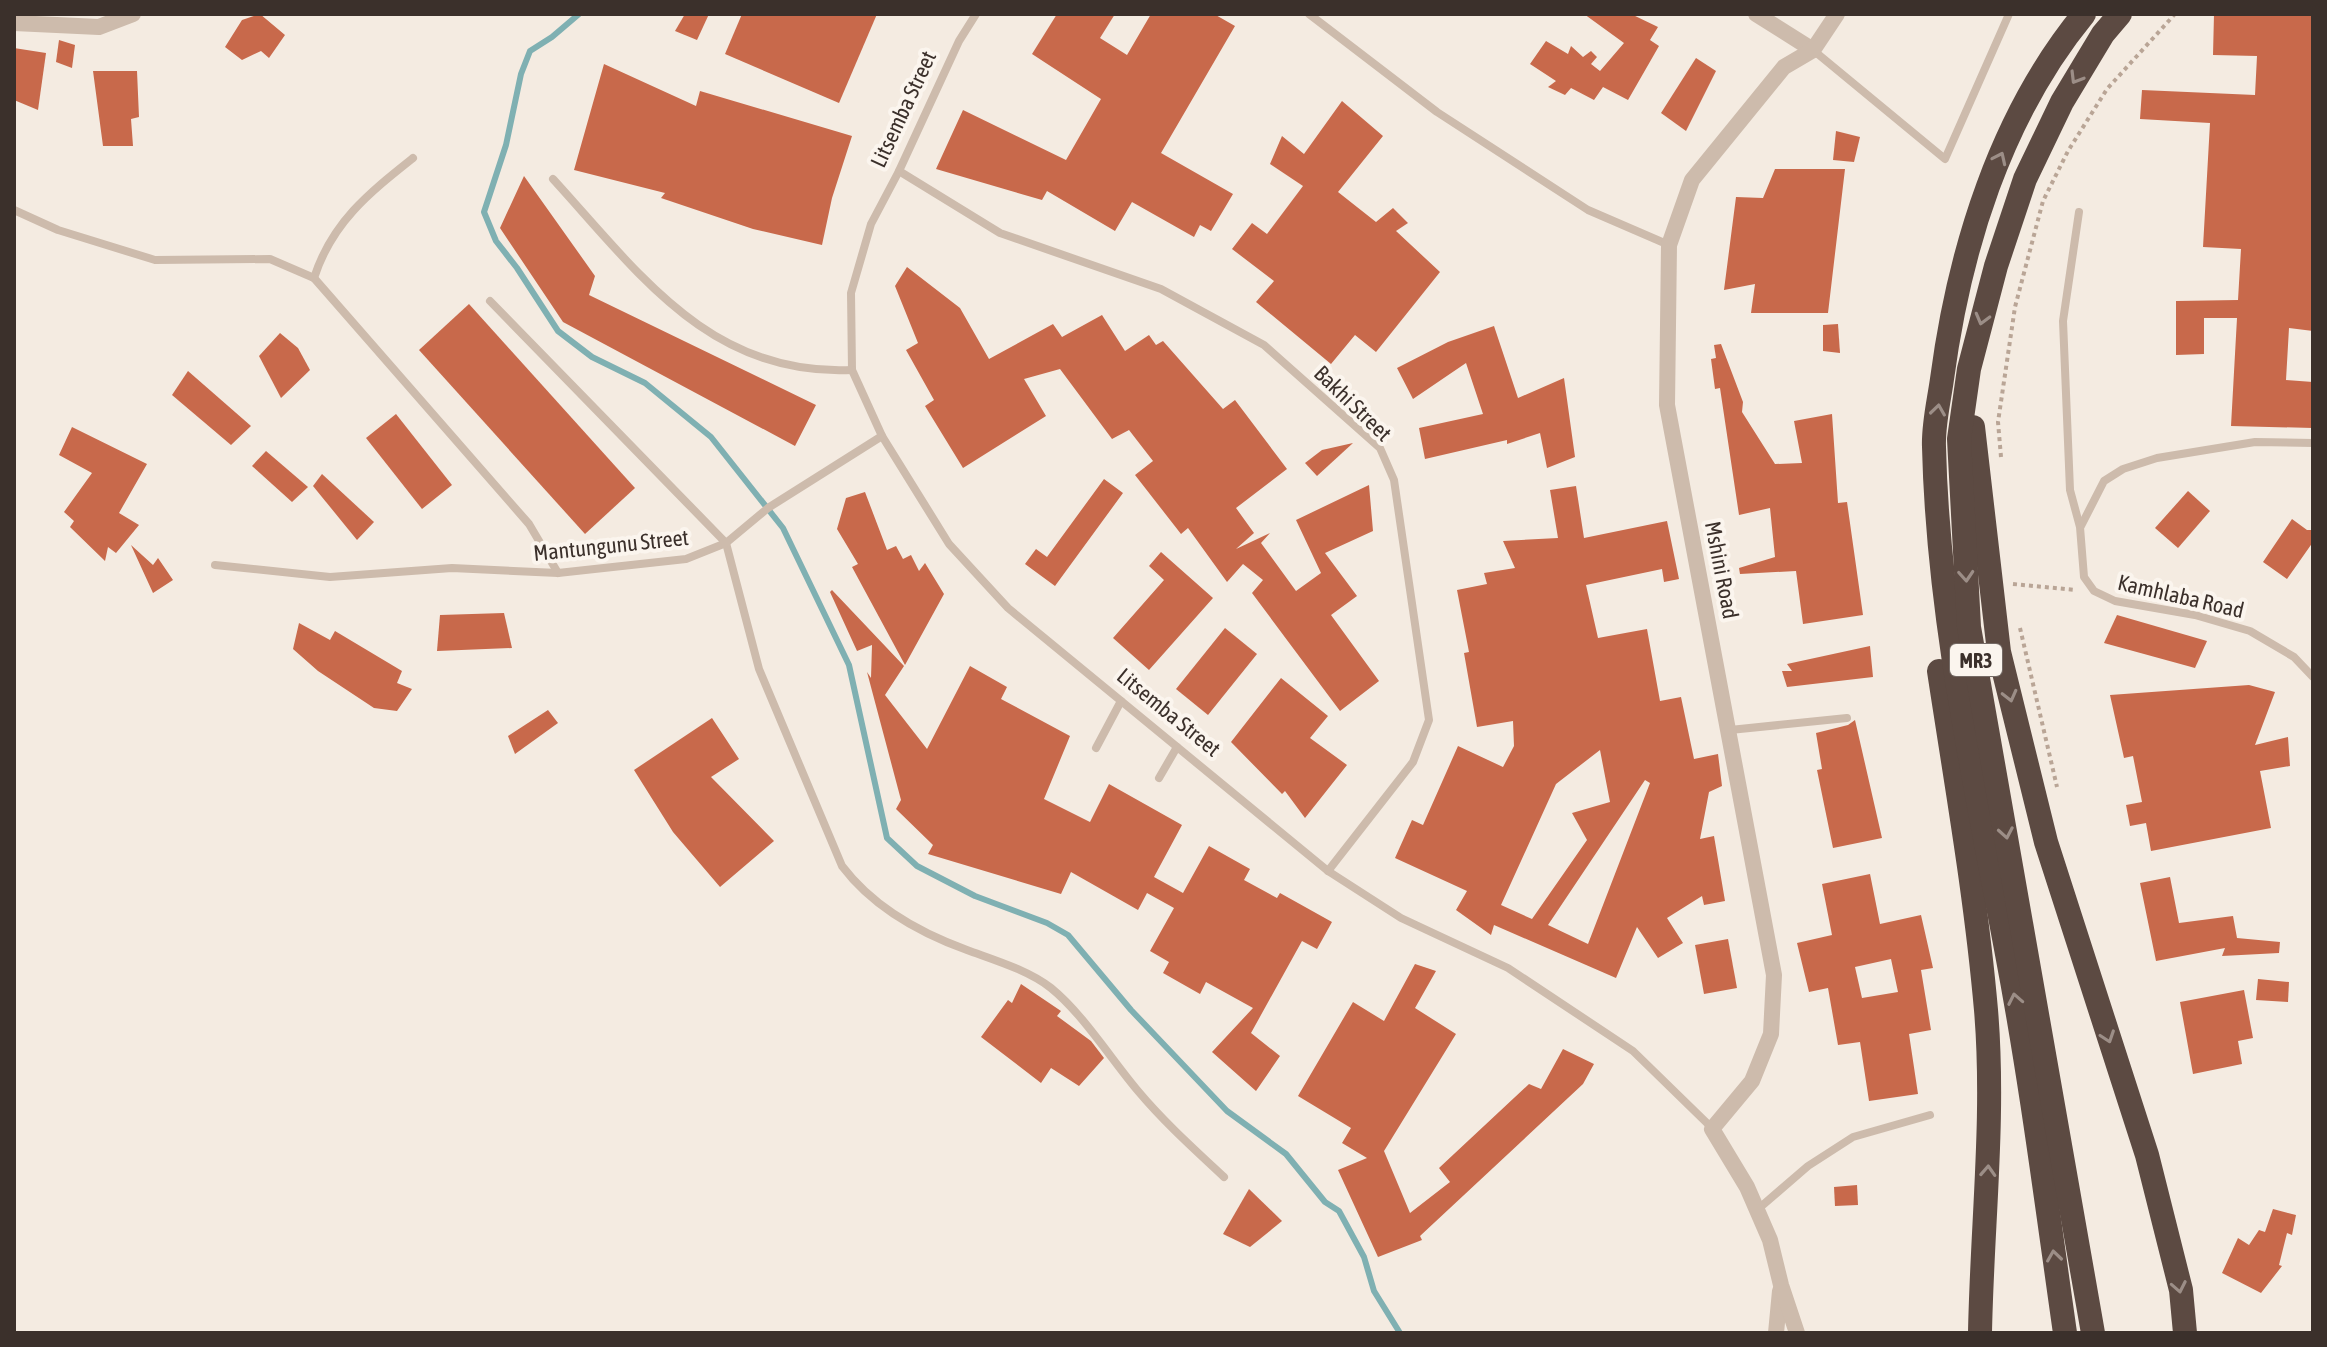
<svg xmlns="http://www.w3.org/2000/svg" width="2327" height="1347" font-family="'Asap Condensed',sans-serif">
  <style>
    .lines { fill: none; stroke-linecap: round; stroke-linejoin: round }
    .stream { stroke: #7fb0b2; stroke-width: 6 }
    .building { fill: #c8694b; fill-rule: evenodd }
    .path { stroke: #b9a596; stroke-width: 4; stroke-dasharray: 4 4; stroke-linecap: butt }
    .lane { stroke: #cdbbac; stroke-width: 8 }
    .street { stroke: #cdbbac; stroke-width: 16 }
    .highway { stroke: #5c4a42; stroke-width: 24 }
    .oneway { stroke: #9c8e87 }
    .labels { text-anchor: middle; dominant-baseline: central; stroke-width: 8; stroke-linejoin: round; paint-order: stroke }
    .shield { fill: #fbf5ee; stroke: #756b66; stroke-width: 2 }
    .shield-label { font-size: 20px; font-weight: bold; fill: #3b302b }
    .street-label { font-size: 22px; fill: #3b302b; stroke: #fbf5ee }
  </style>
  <rect width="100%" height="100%" fill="#f4ebe1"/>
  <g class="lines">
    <polyline class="stream" points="579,14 552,37 530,51 521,74 506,145 484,212 496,241 517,268 558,331 592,357 645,383 711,437 783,528 849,665 887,838 917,866 975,896 1047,923 1068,935 1131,1010 1227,1111 1286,1154 1325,1202 1339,1211 1364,1257 1374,1291 1400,1333"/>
  </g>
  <g class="building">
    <polygon points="260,14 285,35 269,58 261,51 242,60 225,47 242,20"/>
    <polygon points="685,14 709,14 697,40 675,31"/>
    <polygon points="742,14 877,14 839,103 725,54"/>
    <polygon points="1057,14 1115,14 1100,38 1127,55 1151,14 1214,14 1235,26 1161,153 1233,194 1211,231 1200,225 1194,237 1132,202 1115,231 1047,191 1042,200 936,169 963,110 1066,160 1101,99 1032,54"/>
    <polygon points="1584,14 1631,14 1658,27 1650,40 1659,46 1628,100 1603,87 1594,100 1571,88 1565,95 1548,87 1556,81 1530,64 1546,41 1568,54 1571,46 1583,57 1591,51 1597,57 1591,64 1600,71 1624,43"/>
    <polygon points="2214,14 2313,14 2313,331 2289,328 2286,380 2313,382 2313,428 2231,426 2237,318 2204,318 2204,354 2176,355 2176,301 2238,300 2241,249 2203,247 2210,123 2140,119 2142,90 2255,95 2257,56 2213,55"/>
    <polygon points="59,40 75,45 72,68 56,62"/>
    <polygon points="14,48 46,53 38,110 14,100"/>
    <polygon points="1696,58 1716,71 1686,131 1661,113"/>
    <polygon points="604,64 696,106 700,91 852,136 832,198 822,245 753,229 661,198 665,193 574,170"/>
    <polygon points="93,71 137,71 139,117 131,119 133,146 103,146"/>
    <polygon points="1342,101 1383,136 1338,192 1376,222 1393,208 1408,223 1396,231 1440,272 1376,352 1355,335 1331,364 1256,302 1274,281 1232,249 1252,223 1267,234 1303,186 1270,164 1282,136 1304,154"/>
    <polygon points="1836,131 1860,137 1854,162 1833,160"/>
    <polygon points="1775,169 1845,169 1828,313 1751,313 1755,284 1724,290 1736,197 1763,198"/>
    <polygon points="524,176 595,276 589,295 816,405 795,446 563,322 500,228"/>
    <polygon points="907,267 960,308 989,359 1053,324 1062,337 1102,315 1125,351 1149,335 1156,345 1163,341 1223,409 1235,400 1287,469 1236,508 1254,533 1236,549 1270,533 1261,543 1296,591 1321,573 1296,520 1369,485 1373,531 1325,553 1357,596 1331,615 1379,681 1340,711 1252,593 1263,580 1243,564 1227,582 1188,528 1181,534 1135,475 1153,461 1129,430 1112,439 1060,369 1024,379 1046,416 963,468 925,406 934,400 906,350 918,343 895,286"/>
    <polygon points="469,304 635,488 585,534 419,350"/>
    <polygon points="1838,324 1840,353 1823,351 1823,325"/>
    <polygon points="1494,326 1518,398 1564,378 1575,457 1547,468 1540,433 1507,444 1507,440 1425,459 1419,428 1483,414 1466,363 1413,399 1397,368 1448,342"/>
    <polygon points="280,333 298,348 310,370 281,398 259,356"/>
    <polygon points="1721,344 1743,402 1742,412 1775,464 1802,463 1794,421 1832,414 1838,503 1847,502 1863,615 1803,624 1796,571 1740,574 1739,568 1775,557 1770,508 1739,515 1720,388 1715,389 1711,359 1716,358 1714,345"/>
    <polygon points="188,371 251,426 231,445 172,395"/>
    <polygon points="396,414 452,485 422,509 366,438"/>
    <polygon points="72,427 147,464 119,513 139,525 116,553 108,547 105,561 70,527 74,521 64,512 92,473 59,455"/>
    <polygon points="1353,443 1317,476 1305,463 1322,450"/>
    <polygon points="266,451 308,487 292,502 252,466"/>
    <polygon points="322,474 374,522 357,540 313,486"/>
    <polygon points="1104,479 1123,493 1055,586 1025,564 1036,549 1047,557"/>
    <path d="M 1576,486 L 1584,538 L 1667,521 L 1679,579 L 1664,582 L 1662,569 L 1586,585 L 1598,638 L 1647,629 L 1660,701 L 1681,697 L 1694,759 L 1718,754 L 1722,786 L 1709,792 L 1700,839 L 1714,836 L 1725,901 L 1704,905 L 1702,896 L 1667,918 L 1683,943 L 1658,958 L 1637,927 L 1616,978 L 1494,925 L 1491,935 L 1456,910 L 1467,891 L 1395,858 L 1412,820 L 1423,825 L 1458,746 L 1503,767 L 1514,746 L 1513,721 L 1477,727 L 1464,653 L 1469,652 L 1457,590 L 1487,584 L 1484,573 L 1515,568 L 1503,541 L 1558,538 L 1550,490 ZM 1600,750 L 1610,802 L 1572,813 L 1587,840 L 1532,919 L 1501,905 L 1556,784 ZM 1645,780 L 1650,783 L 1588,944 L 1548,925 Z"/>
    <polygon points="2188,491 2210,511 2178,548 2155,528"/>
    <polygon points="865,492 887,550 896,546 903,559 911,555 919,571 925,563 944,594 905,665 852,567 858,564 837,529 846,498"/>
    <polygon points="2292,519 2307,530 2313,530 2313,542 2287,579 2263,562"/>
    <polygon points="131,545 153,565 158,558 173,580 153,593"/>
    <polygon points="1161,552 1213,598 1149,670 1113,638 1164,580 1149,566"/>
    <polygon points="832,590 904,666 885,695 927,749 970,666 1007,687 1001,699 1070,736 1044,799 1090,822 1109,784 1182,825 1154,877 1183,893 1209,846 1250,869 1244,880 1277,898 1280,893 1332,922 1317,949 1302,941 1251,1033 1280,1056 1256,1091 1212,1052 1253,1008 1206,982 1200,994 1163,973 1169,962 1150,951 1174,908 1147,893 1138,910 1071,872 1061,894 928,854 933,845 896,809 901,800 867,672 871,678 872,645 857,651 830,592"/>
    <polygon points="504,613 512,648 437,651 440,615"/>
    <polygon points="2117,615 2207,641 2195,668 2104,643"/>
    <polygon points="299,623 330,640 335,631 402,671 397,683 412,689 397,711 374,708 318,671 293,649"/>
    <polygon points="1225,628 1257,654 1208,715 1176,689"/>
    <polygon points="1870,646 1873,677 1787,687 1782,671 1792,671 1787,664"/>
    <polygon points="1281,678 1328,716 1310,738 1347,765 1305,818 1285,791 1282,794 1231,742"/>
    <polygon points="2249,685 2275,692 2255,745 2288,737 2290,766 2260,771 2271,828 2151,851 2146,823 2130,826 2126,805 2142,802 2133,756 2124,758 2110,695"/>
    <polygon points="548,710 558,723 515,754 508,736"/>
    <polygon points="712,718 739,759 711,777 774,841 720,887 673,832 634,770"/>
    <polygon points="1855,720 1882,838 1833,848 1817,770 1822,769 1816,733 1848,725"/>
    <path d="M 1870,874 L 1880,924 L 1921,915 L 1933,968 L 1921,970 L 1931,1030 L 1909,1034 L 1918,1094 L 1869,1101 L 1860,1042 L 1838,1045 L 1828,988 L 1809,992 L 1797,943 L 1832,935 L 1822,884 ZM 1891,959 L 1898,992 L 1862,998 L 1855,967 Z"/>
    <polygon points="2170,877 2179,923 2233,916 2237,938 2280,942 2279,953 2222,956 2225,948 2156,961 2140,883"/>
    <polygon points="1728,939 1737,988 1704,994 1695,945"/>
    <polygon points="1415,964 1436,971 1415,1008 1456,1034 1384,1151 1410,1213 1450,1182 1439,1168 1529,1084 1541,1089 1563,1049 1594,1064 1583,1084 1420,1236 1422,1240 1378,1257 1338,1170 1367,1158 1342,1143 1351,1128 1298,1096 1353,1002 1384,1021"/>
    <polygon points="2258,979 2289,982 2288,1002 2256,1000"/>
    <polygon points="1021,984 1061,1011 1057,1016 1091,1041 1104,1058 1079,1086 1051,1068 1041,1083 981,1037 1008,1000 1012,1003"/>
    <polygon points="2244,990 2253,1038 2238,1041 2242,1064 2193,1074 2180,1002"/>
    <polygon points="1857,1185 1858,1205 1835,1206 1834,1187"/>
    <polygon points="1249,1189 1282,1221 1250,1247 1223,1234"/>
    <polygon points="2273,1209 2296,1215 2292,1235 2287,1233 2279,1265 2282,1266 2261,1293 2222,1273 2238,1238 2249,1245 2259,1230 2265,1232"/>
  </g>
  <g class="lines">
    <g class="path">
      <polyline points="2001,457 1998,422 2015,307 2043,201 2068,151 2107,89 2175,14"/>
      <polyline points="2013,584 2076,590"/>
      <polyline points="2020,628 2057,787"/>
    </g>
    <g class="lane">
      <polyline points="976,14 959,41 899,171 871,224 851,293 852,370 882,436 949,544 1008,608 1328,871 1401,918 1508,968 1633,1051 1712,1128"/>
      <polyline points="1309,14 1437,112 1588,210 1669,245"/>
      <polyline points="1813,50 1945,159 2009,14"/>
      <polyline points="899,171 1000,233 1161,289 1264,345 1380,448 1394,480 1429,720 1413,762 1328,871"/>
      <path d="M 553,179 C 638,272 710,377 852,370"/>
      <polyline points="14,210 58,230 155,260 270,259 314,278 529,524 558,573"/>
      <polyline points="2079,212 2063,321 2070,490 2080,527 2084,577 2094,591 2115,601 2195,615 2250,631 2294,657 2313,677"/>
      <path d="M 314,278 C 332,222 369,193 413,158"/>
      <path d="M 490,301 L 726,543 L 759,669 L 842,866 C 873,907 920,933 967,950 C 994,960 1028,970 1051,988 C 1083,1014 1111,1059 1138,1091 C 1164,1122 1194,1149 1224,1177"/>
      <polyline points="2081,526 2104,481 2123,469 2157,458 2255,442 2313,443"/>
      <polyline points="215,565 330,577 452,568 558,573 686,559 726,543 768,508 882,436"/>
      <polyline points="1730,730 1847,718"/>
      <polyline points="1096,748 1121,701"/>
      <polyline points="1159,778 1177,747"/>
      <polyline points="1757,1210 1808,1166 1853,1137 1930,1115"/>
    </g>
    <g class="street">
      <polyline points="1756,14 1813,50"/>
      <polyline points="14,23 99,27 133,14"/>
      <polyline points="1776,1333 1780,1291"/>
      <polyline points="1797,1333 1781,1285 1770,1240 1747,1187 1712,1129 1752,1081 1771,1034 1774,975 1667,405 1669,245 1692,180 1784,67 1813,50 1837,14"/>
    </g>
    <g class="highway">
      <polyline points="1973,427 1999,652 2046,842 2147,1155 2181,1290 2185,1333"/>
      <path d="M 1939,671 C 1956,783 1976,896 1986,1010 C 1995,1117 1982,1225 1980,1333"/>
      <path d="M 2065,1333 C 2047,1207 2031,1080 2007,954 C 1976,787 1938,618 1934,447 C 1933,425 1939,401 1942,379 C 1959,251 2000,116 2084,14"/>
      <polyline points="2093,1333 1969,627 1959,439 1969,369 1996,266 2025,179 2062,102 2103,34 2120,14"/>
    </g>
  </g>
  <defs><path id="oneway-chevron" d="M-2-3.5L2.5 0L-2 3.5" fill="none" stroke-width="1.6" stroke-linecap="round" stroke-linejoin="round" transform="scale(2)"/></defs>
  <g class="oneway">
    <use href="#oneway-chevron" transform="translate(2076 78) rotate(121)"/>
    <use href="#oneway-chevron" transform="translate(2000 158) rotate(-65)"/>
    <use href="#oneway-chevron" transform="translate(1982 319) rotate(105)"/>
    <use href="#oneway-chevron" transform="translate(1938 410) rotate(-82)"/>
    <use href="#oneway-chevron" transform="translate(1966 576) rotate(86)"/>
    <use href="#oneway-chevron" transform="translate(2010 696) rotate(76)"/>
    <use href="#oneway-chevron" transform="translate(2006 833) rotate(80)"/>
    <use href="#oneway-chevron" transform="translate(2015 999) rotate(-101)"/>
    <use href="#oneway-chevron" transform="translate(2108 1037) rotate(71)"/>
    <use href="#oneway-chevron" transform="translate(1988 1171) rotate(-87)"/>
    <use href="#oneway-chevron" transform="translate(2054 1256) rotate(-98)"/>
    <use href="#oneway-chevron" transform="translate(2179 1287) rotate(79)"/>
  </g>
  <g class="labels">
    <rect class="shield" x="1950" y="644" width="52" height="32" rx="6"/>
    <g class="shield-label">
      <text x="1976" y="660">MR3</text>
    </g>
    <g class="street-label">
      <text transform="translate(903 109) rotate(-65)">Litsemba Street</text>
      <text transform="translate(1353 403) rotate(44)">Bakhi Street</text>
      <text transform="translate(611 545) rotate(-6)">Mantungunu Street</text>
      <text transform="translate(1722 570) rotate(79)">Mshini Road</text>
      <text transform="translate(2181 596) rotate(13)">Kamhlaba Road</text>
      <text transform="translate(1169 712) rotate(39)">Litsemba Street</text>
    </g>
  </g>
  <rect width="2327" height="1347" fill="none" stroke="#3b302b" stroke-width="32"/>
</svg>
